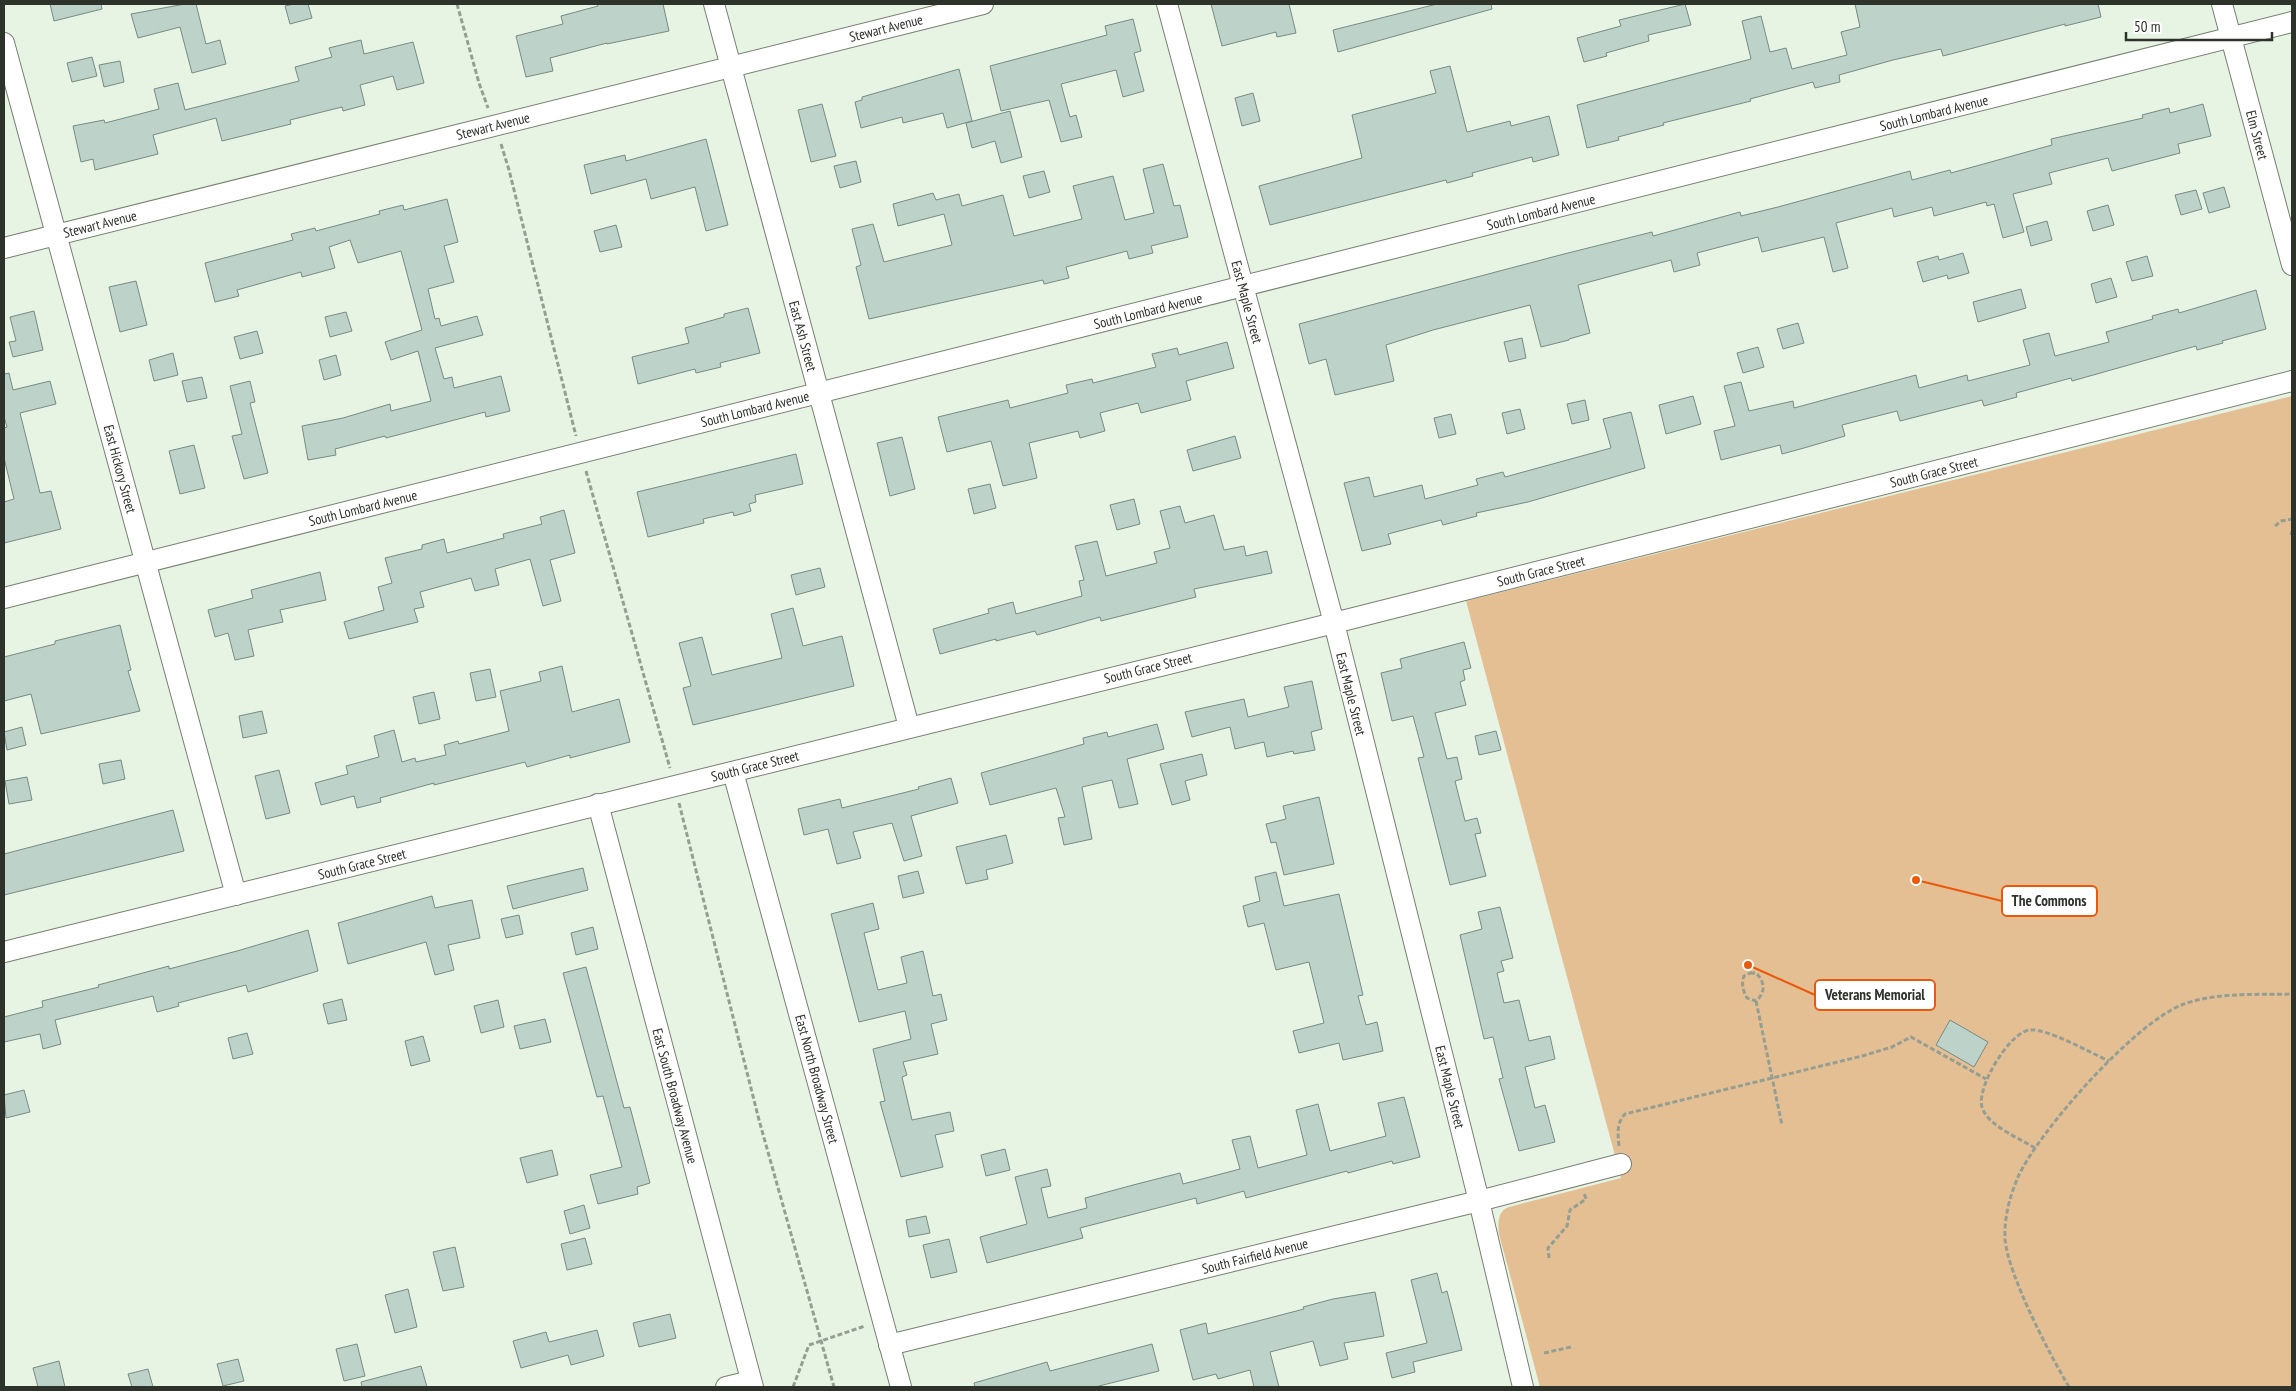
<svg xmlns="http://www.w3.org/2000/svg" width="2296" height="1391" font-family="'PT Sans Narrow',sans-serif">
  <style>
    .green { fill: #e5bf94 }
    .building { fill: #bdd3ca; stroke: #768b83 }
    .lines { fill: none; stroke-linecap: round; stroke-linejoin: round }
    .street-casing { stroke: #768171; stroke-width: 22 }
    .path { stroke: #959e92; stroke-width: 3; stroke-dasharray: 5 2.5; stroke-linecap: butt }
    .street { stroke: #fff; stroke-width: 20 }
    .labels { text-anchor: middle; dominant-baseline: central; stroke-width: 4; stroke-linejoin: round; paint-order: stroke }
    .street-label { font-size: 14px; fill: #2d322b; stroke: #fff }
    .leader { fill: none; stroke: #e8590c; stroke-width: 2 }
    .callout-dot { fill: #e8590c; stroke: #fff; stroke-width: 2 }
    .callout { fill: #fff; stroke: #e8590c; stroke-width: 2 }
    .callout-label { font-size: 15px; text-anchor: middle; font-weight: bold; fill: #2d322b }
  </style>
  <rect width="100%" height="100%" fill="#e7f4e3"/>
  <path class="green" d="M 2292,396 L 2292,1387 L 1540,1387 L 1499,1234 C 1498,1224 1497,1211 1509,1207 L 1621,1178 L 1466,601 Z"/>
  <g class="building">
    <polygon points="50,4 101,4 102,9 54,21"/>
    <polygon points="185,4 196,4 206,44 220,40 226,64 192,73 180,27 138,38 131,14"/>
    <polygon points="294,4 308,4 312,18 290,24 285,6"/>
    <polygon points="597,4 663,4 669,31 607,44 607,43 550,58 553,71 526,77 516,36 563,24 561,16 598,6"/>
    <polygon points="1211,4 1289,4 1296,33 1277,37 1276,32 1222,46"/>
    <polygon points="1437,4 1491,4 1492,9 1338,52 1333,30"/>
    <polygon points="1685,4 1691,25 1648,35 1649,41 1606,53 1607,56 1584,62 1577,38 1621,26 1619,20"/>
    <polygon points="1855,4 2098,4 2101,17 2065,26 2065,24 1943,56 1941,49 1893,60 1839,75 1840,82 1815,88 1813,82 1750,99 1751,101 1663,123 1664,125 1618,137 1619,140 1587,148 1577,105 1751,59 1742,21 1761,16 1770,52 1786,48 1792,69 1847,55 1841,32 1860,27"/>
    <polygon points="1133,19 1141,51 1134,53 1144,91 1123,97 1116,70 1061,84 1070,117 1076,115 1082,137 1061,142 1049,100 1001,111 990,66 1107,35 1105,26"/>
    <polygon points="361,40 364,54 413,42 424,83 397,90 393,76 360,85 365,105 343,111 342,107 290,120 291,124 222,141 216,118 153,135 158,154 95,170 93,159 81,162 73,126 104,120 105,123 159,109 154,89 178,83 185,110 299,81 295,67 332,57 329,48"/>
    <polygon points="92,57 97,76 72,82 67,63"/>
    <polygon points="120,61 124,82 104,87 99,65"/>
    <polygon points="1450,66 1467,132 1510,121 1511,126 1549,116 1559,155 1533,162 1532,157 1472,173 1473,176 1447,183 1446,180 1270,225 1259,186 1362,158 1352,115 1436,93 1430,71"/>
    <polygon points="959,69 972,121 947,128 943,113 903,123 902,117 861,128 855,102 862,100 862,97"/>
    <polygon points="1253,93 1260,121 1242,126 1235,98"/>
    <polygon points="822,104 836,156 811,162 798,110"/>
    <polygon points="2203,104 2211,136 2178,144 2180,153 2112,171 2108,158 2049,173 2052,184 2013,194 2024,232 2003,238 1994,204 1987,206 1986,202 1934,216 1932,207 1894,217 1892,208 1836,223 1848,268 1833,272 1824,237 1762,252 1758,237 1697,253 1700,265 1674,272 1671,260 1578,285 1590,333 1569,339 1569,340 1541,347 1530,305 1433,330 1386,345 1394,381 1335,395 1326,359 1309,364 1299,324 1564,254 1652,232 1653,236 1740,212 1741,216 1778,207 1910,171 1912,180 1950,170 1951,173 2052,145 2051,139 2143,118 2142,115 2169,108 2170,113"/>
    <polygon points="1010,111 1022,157 1001,163 995,141 972,148 966,123"/>
    <polygon points="706,139 728,225 706,231 695,187 651,199 646,179 591,194 584,165 625,155 626,161"/>
    <polygon points="856,161 861,182 840,188 834,166"/>
    <polygon points="1163,164 1174,206 1180,205 1188,237 1151,246 1153,253 1129,259 1127,251 1066,267 1069,278 1044,284 1043,280 869,319 856,267 861,265 852,229 873,224 884,262 952,245 944,214 898,226 893,204 933,193 936,200 959,194 962,206 1003,195 1014,236 1082,219 1073,186 1113,176 1125,220 1154,213 1143,169"/>
    <polygon points="1044,171 1050,192 1029,198 1023,176"/>
    <polygon points="2224,187 2230,207 2209,213 2203,193"/>
    <polygon points="2196,190 2202,209 2181,215 2175,195"/>
    <polygon points="447,199 458,242 444,246 454,282 428,289 435,319 439,318 441,326 477,316 483,335 435,348 444,379 452,377 454,388 501,376 510,411 486,417 485,412 386,438 385,436 335,449 336,455 308,460 302,426 343,418 390,404 391,411 431,401 418,351 391,360 385,342 422,330 401,251 358,263 350,240 329,247 335,268 302,277 301,272 237,290 239,296 215,302 205,263 293,240 291,234 315,228 316,231 380,214 379,211 403,205 404,210"/>
    <polygon points="2108,205 2114,225 2093,231 2087,211"/>
    <polygon points="2047,221 2052,240 2031,246 2026,227"/>
    <polygon points="616,225 622,247 600,252 594,231"/>
    <polygon points="1963,253 1969,273 1948,279 1947,275 1923,282 1917,262 1938,256 1939,260"/>
    <polygon points="2147,256 2153,276 2132,281 2126,262"/>
    <polygon points="2111,278 2117,297 2096,303 2091,284"/>
    <polygon points="136,281 147,325 120,332 109,287"/>
    <polygon points="2021,289 2026,308 1978,322 1973,302"/>
    <polygon points="2256,290 2266,329 2222,341 2223,343 2197,350 2196,346 2072,381 2071,378 2016,393 2017,397 1984,406 1982,400 1900,421 1897,411 1842,425 1845,436 1804,448 1782,454 1780,445 1721,460 1714,431 1735,426 1724,386 1741,382 1749,411 1793,401 1794,408 1916,375 1919,388 1967,375 1968,381 2030,365 2023,340 2049,333 2055,356 2109,342 2106,332 2153,319 2152,316 2178,309 2179,313"/>
    <polygon points="748,308 760,353 720,363 721,367 696,373 695,369 638,384 632,357 689,343 685,328 724,317 724,314"/>
    <polygon points="34,311 43,350 13,357 9,342 16,341 10,317"/>
    <polygon points="346,312 352,331 330,337 325,317"/>
    <polygon points="1798,323 1804,343 1783,349 1777,329"/>
    <polygon points="257,331 263,353 240,359 234,337"/>
    <polygon points="1522,338 1526,358 1509,362 1504,342"/>
    <polygon points="1227,342 1234,368 1186,381 1191,400 1141,413 1138,403 1100,413 1105,431 1080,438 1078,431 1029,443 1037,478 1003,486 991,441 947,452 938,417 1008,400 1010,408 1068,393 1066,385 1092,379 1093,383 1156,367 1152,354 1177,348 1179,355"/>
    <polygon points="1758,347 1764,367 1743,373 1737,353"/>
    <polygon points="173,353 178,375 154,381 149,360"/>
    <polygon points="336,355 341,375 324,380 319,360"/>
    <polygon points="9,373 13,390 50,381 56,404 20,413 40,493 51,491 61,529 4,543 4,502 14,499 4,458 4,428 7,427 4,417 4,374"/>
    <polygon points="202,377 207,398 187,402 182,381"/>
    <polygon points="250,381 255,402 250,403 268,473 244,479 232,436 242,434 230,386"/>
    <polygon points="1693,396 1701,424 1666,434 1659,405"/>
    <polygon points="1585,400 1589,420 1572,424 1567,404"/>
    <polygon points="1520,409 1525,429 1507,434 1502,413"/>
    <polygon points="1631,412 1645,468 1528,502 1476,513 1477,516 1443,525 1441,520 1388,534 1391,544 1362,551 1344,483 1369,477 1374,497 1422,485 1425,499 1478,485 1476,479 1503,472 1505,477 1611,448 1603,419"/>
    <polygon points="1451,414 1456,434 1439,438 1434,418"/>
    <polygon points="1235,436 1241,458 1193,471 1187,450"/>
    <polygon points="902,437 915,489 890,496 877,443"/>
    <polygon points="194,445 205,488 180,494 169,451"/>
    <polygon points="796,454 803,484 755,495 756,502 749,504 751,511 734,516 733,512 703,519 704,523 648,537 637,492"/>
    <polygon points="990,484 996,508 974,514 968,489"/>
    <polygon points="1134,499 1140,524 1117,530 1110,505"/>
    <polygon points="1180,506 1185,523 1214,515 1224,550 1244,546 1246,556 1267,551 1272,573 1194,589 1196,597 1101,621 1100,617 1037,635 1035,631 996,641 996,639 940,654 933,629 989,613 988,609 1013,602 1016,614 1082,596 1079,581 1084,580 1075,546 1097,541 1106,576 1157,563 1154,552 1170,548 1160,511"/>
    <polygon points="564,510 575,553 550,560 561,601 543,606 530,559 495,569 499,585 475,591 471,578 420,592 424,607 414,609 418,622 349,639 344,622 384,610 378,587 392,583 385,558 422,549 422,545 444,539 447,553 504,538 503,534 542,524 540,517"/>
    <polygon points="820,568 825,587 796,595 791,575"/>
    <polygon points="320,572 326,600 280,610 283,622 248,630 254,656 235,660 228,633 215,637 208,610 253,598 251,590"/>
    <polygon points="793,608 803,646 842,636 854,686 693,725 683,688 691,686 679,643 702,637 712,675 782,658 771,614"/>
    <polygon points="120,625 131,670 128,671 140,711 41,734 31,694 4,701 4,657 55,644 55,641"/>
    <polygon points="1464,642 1471,668 1463,670 1465,680 1460,682 1466,705 1435,713 1447,759 1457,757 1462,779 1455,781 1465,821 1477,818 1481,833 1475,834 1486,876 1450,885 1418,758 1424,757 1413,716 1392,721 1381,673 1402,668 1400,659"/>
    <polygon points="562,666 572,712 619,699 630,742 570,758 570,755 527,767 525,762 434,785 434,783 380,798 381,802 357,808 354,796 321,805 315,783 348,774 346,766 379,757 374,736 394,730 402,762 415,758 416,762 446,755 444,745 458,741 459,744 509,731 500,691 541,681 539,672"/>
    <polygon points="490,669 496,697 476,701 470,673"/>
    <polygon points="1312,681 1322,729 1311,732 1315,750 1294,754 1293,751 1267,757 1264,742 1235,749 1230,727 1192,737 1185,712 1244,699 1248,717 1289,707 1284,687"/>
    <polygon points="434,692 440,719 419,724 413,697"/>
    <polygon points="262,711 267,733 243,738 239,716"/>
    <polygon points="1157,724 1164,749 1127,759 1138,804 1119,808 1112,780 1082,787 1092,839 1064,845 1058,818 1065,817 1056,788 990,805 981,773 1084,744 1083,738 1107,732 1108,737"/>
    <polygon points="22,727 26,745 7,750 4,732"/>
    <polygon points="1496,731 1501,750 1479,755 1475,736"/>
    <polygon points="1202,754 1207,775 1185,781 1190,800 1172,805 1160,764"/>
    <polygon points="121,760 125,779 103,784 99,764"/>
    <polygon points="279,770 290,813 266,819 255,776"/>
    <polygon points="27,777 32,800 9,804 5,781"/>
    <polygon points="951,778 958,803 911,816 922,856 904,861 892,823 853,832 861,858 837,864 828,829 804,835 798,809 840,799 842,808 919,789 918,787"/>
    <polygon points="1319,797 1334,864 1284,875 1276,842 1271,843 1266,824 1286,819 1283,806"/>
    <polygon points="173,810 184,851 4,895 4,854"/>
    <polygon points="1006,835 1013,863 986,870 988,879 966,884 956,847"/>
    <polygon points="583,868 588,890 513,909 507,886"/>
    <polygon points="918,871 924,893 903,898 898,876"/>
    <polygon points="1276,872 1284,906 1339,894 1363,995 1358,996 1366,1025 1377,1022 1383,1051 1343,1060 1339,1043 1299,1053 1293,1031 1324,1023 1309,962 1276,970 1264,923 1248,927 1243,906 1260,901 1255,877"/>
    <polygon points="432,896 435,908 472,900 480,938 448,945 454,970 435,975 426,942 348,964 338,923"/>
    <polygon points="873,903 879,929 864,933 878,990 907,983 901,957 923,951 933,996 941,994 947,1020 931,1024 938,1054 903,1062 907,1075 902,1077 912,1120 950,1112 954,1131 935,1135 943,1167 901,1177 880,1102 885,1101 873,1049 911,1039 905,1011 859,1022 831,914"/>
    <polygon points="1500,907 1513,958 1501,961 1504,971 1497,973 1504,1003 1519,1000 1529,1041 1550,1036 1555,1059 1525,1067 1535,1108 1545,1105 1555,1142 1519,1151 1499,1079 1503,1078 1493,1037 1484,1039 1460,935 1482,929 1478,912"/>
    <polygon points="519,915 523,934 506,938 501,919"/>
    <polygon points="593,927 598,949 576,955 571,933"/>
    <polygon points="308,930 318,971 248,992 246,985 178,1003 179,1006 157,1012 153,996 55,1020 61,1044 43,1049 40,1034 4,1042 4,1017 43,1007 42,1001 99,987 98,985 169,966 169,969 237,951"/>
    <polygon points="586,967 624,1108 630,1107 650,1183 637,1187 638,1194 598,1204 590,1175 622,1167 603,1096 597,1097 563,973"/>
    <polygon points="342,999 347,1020 328,1024 323,1004"/>
    <polygon points="498,1000 504,1027 481,1033 474,1006"/>
    <polygon points="545,1019 551,1042 520,1049 514,1026"/>
    <polygon points="1950,1020 1988,1042 1974,1067 1936,1045"/>
    <polygon points="247,1033 253,1054 233,1059 228,1038"/>
    <polygon points="423,1036 430,1061 411,1066 405,1041"/>
    <polygon points="24,1090 30,1112 6,1118 4,1095"/>
    <polygon points="1404,1097 1420,1157 1393,1164 1392,1161 1348,1173 1347,1171 1246,1198 1244,1191 1197,1204 1196,1198 1080,1228 1083,1238 987,1263 980,1237 1027,1224 1015,1177 1047,1169 1051,1186 1041,1188 1048,1218 1087,1208 1085,1198 1137,1184 1180,1173 1183,1184 1240,1169 1232,1140 1250,1136 1258,1168 1307,1155 1296,1110 1318,1104 1330,1151 1386,1136 1378,1103"/>
    <polygon points="1005,1149 1010,1170 986,1176 981,1155"/>
    <polygon points="552,1150 558,1175 527,1183 520,1158"/>
    <polygon points="584,1205 590,1228 570,1234 564,1211"/>
    <polygon points="926,1216 930,1233 909,1237 906,1220"/>
    <polygon points="585,1238 592,1264 567,1270 561,1244"/>
    <polygon points="949,1239 957,1272 931,1278 923,1245"/>
    <polygon points="455,1247 464,1287 443,1291 433,1252"/>
    <polygon points="1437,1273 1442,1293 1447,1291 1462,1350 1413,1362 1415,1372 1392,1378 1386,1353 1427,1343 1411,1280"/>
    <polygon points="408,1289 417,1327 395,1333 385,1295"/>
    <polygon points="1375,1292 1384,1336 1344,1343 1348,1359 1320,1366 1313,1341 1270,1352 1279,1387 1254,1387 1250,1370 1218,1379 1216,1374 1193,1380 1180,1330 1206,1323 1208,1334 1304,1309 1303,1307 1333,1299"/>
    <polygon points="670,1314 676,1338 639,1347 633,1323"/>
    <polygon points="597,1330 604,1356 571,1365 568,1355 521,1368 513,1341 546,1332 549,1342"/>
    <polygon points="357,1344 365,1376 344,1381 336,1349"/>
    <polygon points="1152,1344 1159,1371 1095,1387 975,1387 974,1383 1047,1362 1050,1371"/>
    <polygon points="238,1359 244,1381 223,1386 217,1364"/>
    <polygon points="59,1361 65,1387 38,1387 33,1368"/>
    <polygon points="421,1366 427,1387 362,1387 361,1382"/>
    <polygon points="148,1369 153,1387 132,1387 128,1374"/>
  </g>
  <g class="lines">
    <defs>
      <g id="street">
        <polyline points="714,4 909,727"/>
        <polyline points="1167,4 1334,623 1479,1201 1523,1387"/>
        <polyline points="2222,4 2292,265"/>
        <polyline points="4,43 236,895"/>
        <polyline points="4,248 983,4"/>
        <polyline points="4,598 2292,22"/>
        <polyline points="733,772 901,1387"/>
        <polyline points="598,804 753,1387"/>
        <polyline points="4,952 1334,623 2292,381"/>
        <polyline points="889,1345 1479,1201 1621,1164"/>
        <polyline points="726,1387 751,1381"/>
      </g>
    </defs>
    <use href="#street" class="street-casing"/>
    <g class="path">
      <polyline points="457,4 479,83 488,108"/>
      <polyline points="501,144 509,170 576,436"/>
      <polyline points="586,471 670,768"/>
      <polyline points="2275,526 2281,521 2292,519"/>
      <polyline points="2291,535 2292,531"/>
      <polyline points="679,803 759,1120 834,1387"/>
      <path d="M 1750,973 L 1756,973 C 1765,982 1766,992 1756,1001 L 1747,998 C 1743,990 1741,985 1744,976 Z"/>
      <polyline points="1756,1001 1782,1125"/>
      <path d="M 1619,1146 C 1618,1134 1616,1124 1625,1114 L 1862,1056 L 1892,1047 L 1911,1037 L 1986,1079"/>
      <path d="M 2035,1148 C 2019,1138 1991,1127 1983,1110 C 1973,1091 2010,1031 2030,1030 C 2047,1028 2091,1053 2109,1061"/>
      <polyline points="1549,1258 1548,1248 1567,1226 1570,1210 1586,1199 1584,1193"/>
      <polyline points="1544,1353 1571,1347"/>
      <polyline points="793,1387 809,1345 865,1326"/>
      <path d="M 2069,1387 C 2050,1355 2008,1275 2005,1239 C 2004,1217 2010,1196 2018,1177 C 2039,1131 2136,1021 2184,1004 C 2218,992 2257,995 2292,994"/>
    </g>
    <use href="#street" class="street"/>
  </g>
  <g class="labels">
    <g class="street-label">
      <text transform="translate(886 28) rotate(-14)">Stewart Avenue</text>
      <text transform="translate(1934 113) rotate(-14)">South Lombard Avenue</text>
      <text transform="translate(493 126) rotate(-14)">Stewart Avenue</text>
      <text transform="translate(2257 135) rotate(75)">Elm Street</text>
      <text transform="translate(1541 212) rotate(-14)">South Lombard Avenue</text>
      <text transform="translate(100 224) rotate(-14)">Stewart Avenue</text>
      <text transform="translate(1247 302) rotate(75)">East Maple Street</text>
      <text transform="translate(1148 311) rotate(-14)">South Lombard Avenue</text>
      <text transform="translate(803 336) rotate(75)">East Ash Street</text>
      <text transform="translate(755 409) rotate(-14)">South Lombard Avenue</text>
      <text transform="translate(120 469) rotate(75)">East Hickory Street</text>
      <text transform="translate(1934 472) rotate(-14)">South Grace Street</text>
      <text transform="translate(363 508) rotate(-14)">South Lombard Avenue</text>
      <text transform="translate(1541 571) rotate(-14)">South Grace Street</text>
      <text transform="translate(1148 668) rotate(-14)">South Grace Street</text>
      <text transform="translate(1351 694) rotate(76)">East Maple Street</text>
      <text transform="translate(755 766) rotate(-14)">South Grace Street</text>
      <text transform="translate(362 864) rotate(-14)">South Grace Street</text>
      <text transform="translate(817 1079) rotate(75)">East North Broadway Street</text>
      <text transform="translate(1450 1087) rotate(76)">East Maple Street</text>
      <text transform="translate(675 1096) rotate(75)">East South Broadway Avenue</text>
      <text transform="translate(1255 1256) rotate(-14)">South Fairfield Avenue</text>
    </g>
  </g>
  <path class="leader" d="M1916 880L2002 901M1748 965L1815 995"/>
  <g class="callout-dot">
    <circle cx="1916" cy="880" r="5"/>
    <circle cx="1748" cy="965" r="5"/>
  </g>
  <g class="callout">
    <rect x="2002" y="886" width="95" height="30" rx="5"/>
    <rect x="1815" y="980" width="120" height="30" rx="5"/>
  </g>
  <g class="callout-label">
    <text x="2049" y="906">The Commons</text>
    <text x="1875" y="1000">Veterans Memorial</text>
  </g>
  <rect width="2296" height="1391" fill="none" stroke="#2d322b" stroke-width="10"/>
  <path d="M2126 32v8h146v-8" fill="none" stroke="#2d322b" stroke-width="2.5"/>
  <text x="2134" y="32" font-size="15" fill="#2d322b" stroke="#ffffff" stroke-width="4" paint-order="stroke">50 m</text>
</svg>
